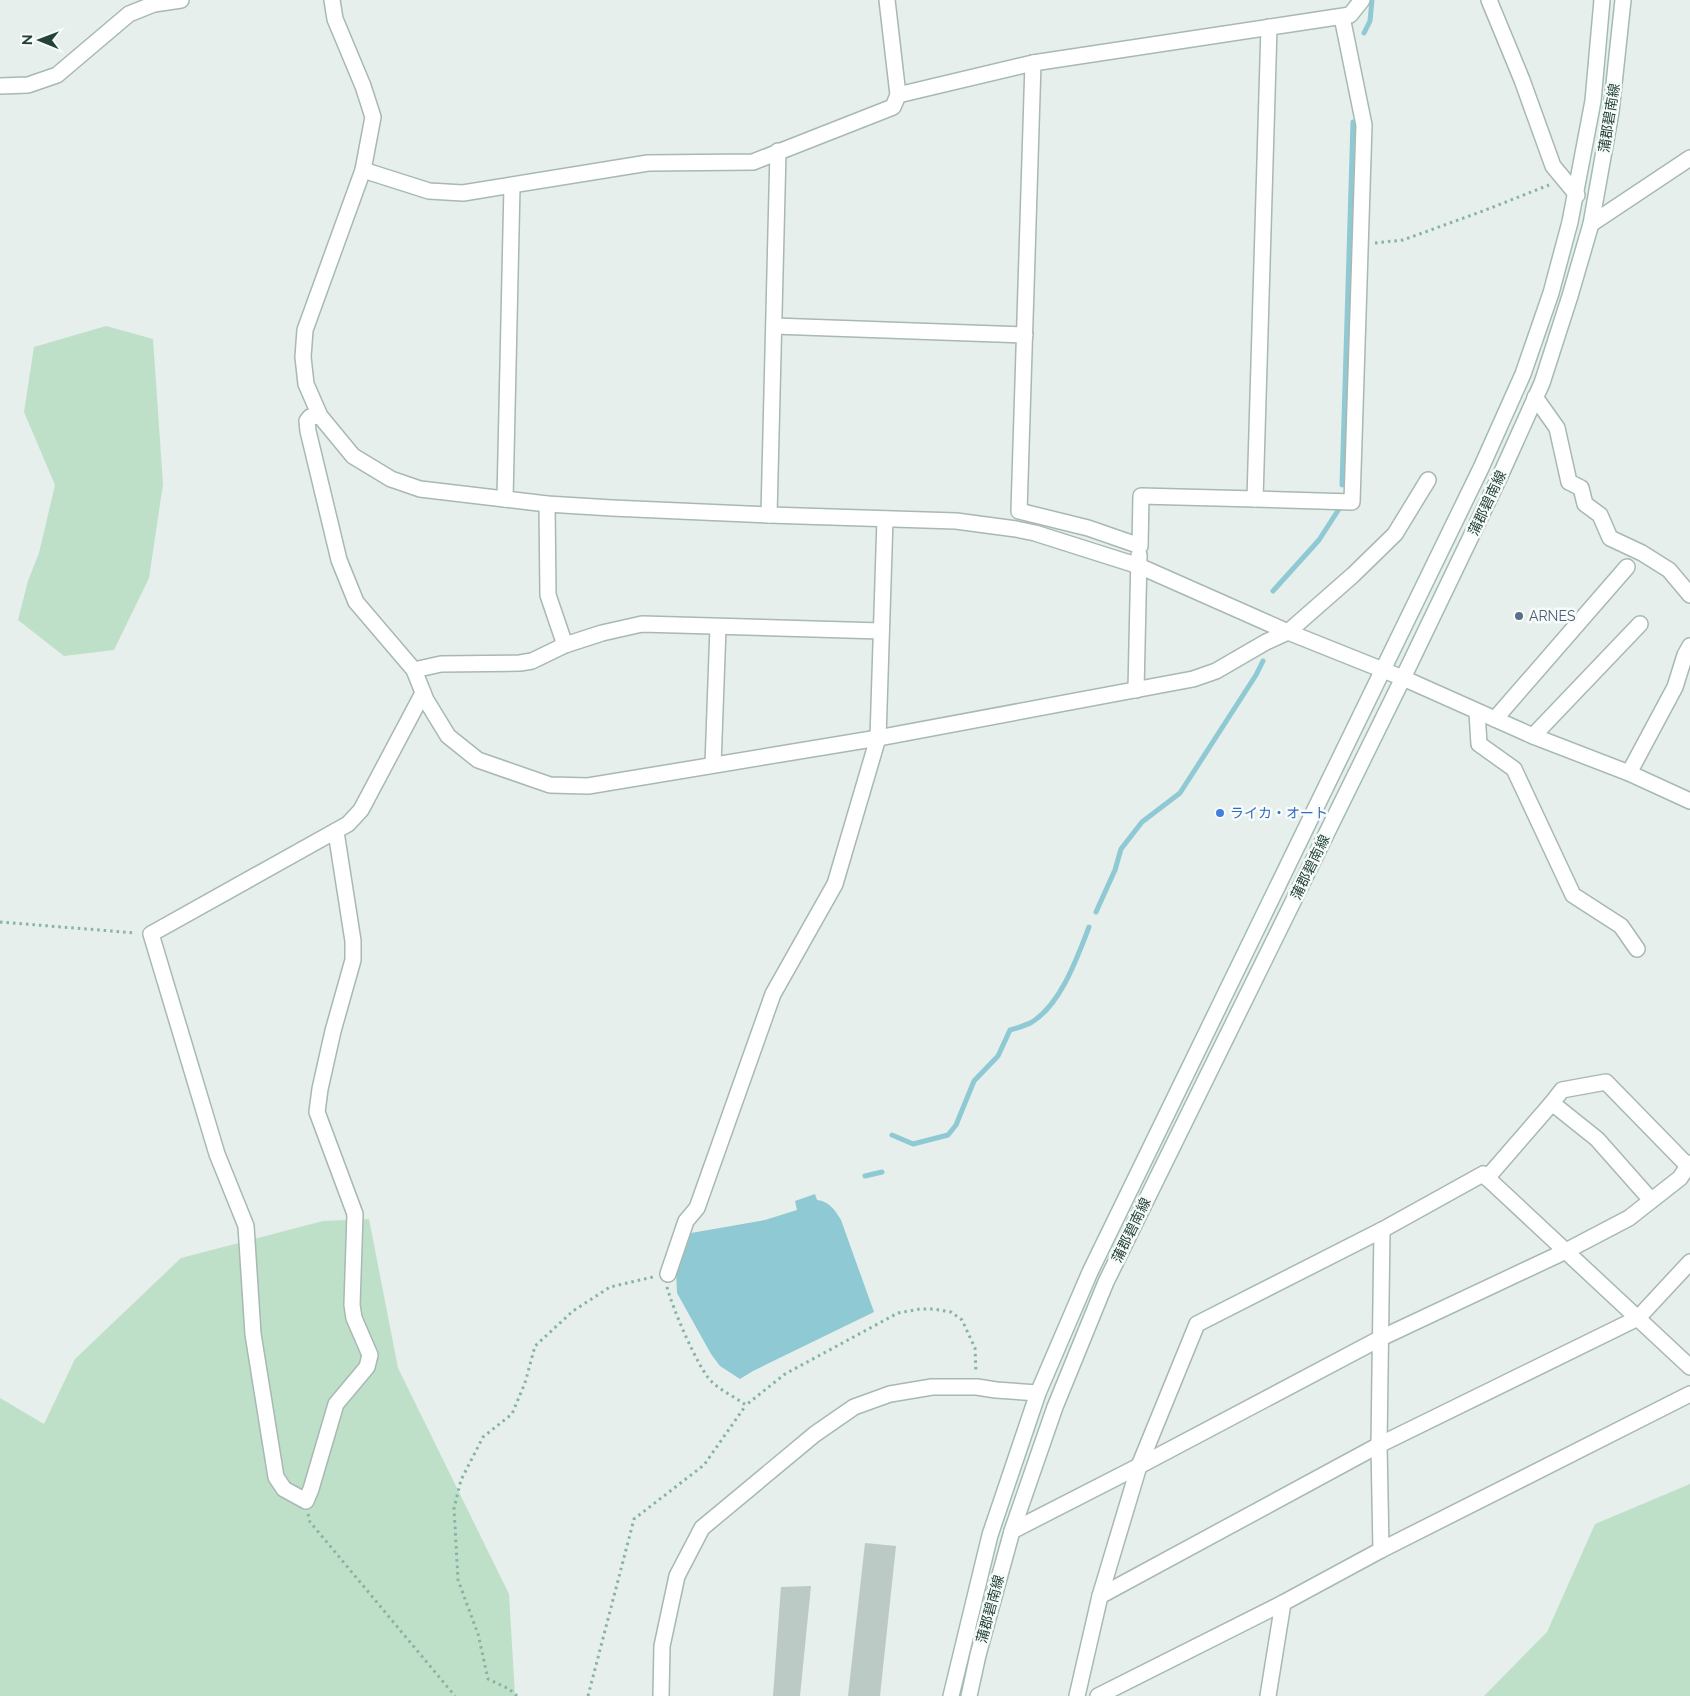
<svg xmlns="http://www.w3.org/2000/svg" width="1690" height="1696" font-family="Raleway,'Noto Sans JP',sans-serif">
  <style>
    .green { fill: #bfe0c8 }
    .water { fill: #8ec9d4 }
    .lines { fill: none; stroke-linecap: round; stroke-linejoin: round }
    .stream { stroke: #8ec9d4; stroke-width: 5 }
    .building { fill: #bbcac4 }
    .minor-casing { stroke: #a8b8b2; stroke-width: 18 }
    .tertiary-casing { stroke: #a8b8b2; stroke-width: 18 }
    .secondary-casing { stroke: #a4bbb3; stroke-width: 18 }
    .path { stroke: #86b3a5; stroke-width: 3; stroke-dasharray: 2.5 4; stroke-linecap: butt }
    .minor { stroke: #fff; stroke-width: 15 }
    .tertiary { stroke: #fff; stroke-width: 15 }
    .secondary { stroke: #fff; stroke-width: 15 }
    .service-dot { fill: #5c6f8a; stroke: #f7fbf9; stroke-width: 2 }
    .shop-dot { fill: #3f7fe0; stroke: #f7fbf9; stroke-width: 2 }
    .labels { text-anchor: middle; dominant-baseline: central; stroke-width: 5; stroke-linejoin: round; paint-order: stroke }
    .street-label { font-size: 14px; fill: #24423a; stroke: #f7fbf9 }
    .service-label { font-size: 14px; fill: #4e5e75; stroke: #f7fbf9; text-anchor: start }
    .shop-label { font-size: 14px; fill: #366cbe; stroke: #f7fbf9; text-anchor: start }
  </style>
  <rect width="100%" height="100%" fill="#e6efeb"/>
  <g class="green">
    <polygon points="106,326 153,339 163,484 149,578 114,650 64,656 18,620 28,581 39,553 55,485 24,412 34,347"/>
    <polygon points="369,1219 398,1368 509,1594 515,1696 0,1696 0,1398 44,1424 75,1359 181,1258 323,1221"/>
    <polygon points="1690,1484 1690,1696 1484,1696 1547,1632 1595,1524"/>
  </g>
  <path class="water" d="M 815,1194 L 817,1200 C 829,1201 835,1210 841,1220 L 874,1312 L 753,1371 L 740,1379 L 720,1366 L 711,1354 L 677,1293 L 676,1271 L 691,1233 L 765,1220 L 797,1210 L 795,1201 Z"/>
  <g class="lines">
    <g class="stream">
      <polyline points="1364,33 1370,21 1372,0"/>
      <polyline points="1342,485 1353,122"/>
      <polyline points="1273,591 1319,540 1339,509"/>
      <polyline points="1096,912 1115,870 1121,849 1142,822 1180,793 1256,675 1263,661"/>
      <path d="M 892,1135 L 913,1144 L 948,1135 L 956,1125 L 974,1081 L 998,1056 L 1010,1030 C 1017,1028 1025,1026 1032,1022 C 1061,1004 1077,958 1089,927"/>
      <polyline points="865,1176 882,1172"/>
    </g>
  </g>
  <g class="building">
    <polygon points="865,1543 896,1546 880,1696 848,1696"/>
    <polygon points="811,1586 800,1696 773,1696 781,1587"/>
  </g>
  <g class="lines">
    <defs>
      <g id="minor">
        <polyline points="1489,0 1522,80 1553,166 1577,195"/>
        <polyline points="1033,63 1019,511 1088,528 1140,546 1141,496 1255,499 1269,27"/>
        <polyline points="0,86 28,85 57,75 129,14 154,4 181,0"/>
        <polyline points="898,95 1033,63 1350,15 1362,0"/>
        <polyline points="363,170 429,191 463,193 648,163 753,162 893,107 898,95 887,0"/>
        <polyline points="1591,224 1690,158"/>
        <polyline points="774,326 1025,335"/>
        <polyline points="1535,397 1557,428 1569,482 1581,488 1585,504 1600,515 1610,538 1642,553 1669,570 1690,595"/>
        <polyline points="505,499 512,186"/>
        <polyline points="1255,499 1352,502 1364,125 1342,17"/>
        <polyline points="547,504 548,595 565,645"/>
        <polyline points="769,515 778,151"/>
        <polyline points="1288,632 1353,575 1395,534 1428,480"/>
        <polyline points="414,670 441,664 520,663 532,661 565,645 602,633 642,624 881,631"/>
        <polyline points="1136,690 1139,555"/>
        <polyline points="1477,712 1479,744 1514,769 1573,895 1621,926 1637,949"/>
        <polyline points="1495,719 1627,567"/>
        <polyline points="1533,736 1640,624"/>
        <polyline points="713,765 718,627"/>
        <polyline points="1629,773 1675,687 1685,655 1690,646"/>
        <polyline points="336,832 353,941 353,960 333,1031 320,1089 317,1112 355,1214 352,1305 354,1318 370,1355 367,1367 336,1404 311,1489 306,1501 284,1489 276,1477 253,1334 246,1226 217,1154 151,934 348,824 361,810 423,693"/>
        <polyline points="1552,1103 1597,1139 1651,1200"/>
        <polyline points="1487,1178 1552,1103 1562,1090 1606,1082 1688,1166"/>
        <polyline points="668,1274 686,1221 697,1208 773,994 835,884 878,738 885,519"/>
        <polyline points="1012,1531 1139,1466 1381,1338 1566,1251 1629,1218 1680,1178 1690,1163"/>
        <polyline points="1381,1550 1379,1445 1382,1230"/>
        <polyline points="1100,1596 1379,1445 1638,1318 1690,1262"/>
        <polyline points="661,1696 662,1646 677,1576 702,1528 815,1434 854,1407 890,1394 932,1387 977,1387 996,1390 1038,1393"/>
        <polyline points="1077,1696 1100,1596 1139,1466 1197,1324 1382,1230 1483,1174 1690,1367"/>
        <polyline points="1098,1696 1283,1603 1381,1550 1690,1394"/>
        <polyline points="1268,1696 1283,1603"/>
      </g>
      <g id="tertiary">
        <polyline points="332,0 335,19 363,86 373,117 363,170 305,330 303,357 306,384 320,416 353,456 391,479 420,489 547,504 612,508 769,515 956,521 1016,529 1035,533 1139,566 1288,632"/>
        <polyline points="320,416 310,417 307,421 308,431 339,560 356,602 414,670 426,700 448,736 478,760 550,785 588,786 878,738 1193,679 1216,671 1266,642 1288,632 1403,678 1533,736 1629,773 1690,801"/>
      </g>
      <g id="secondary">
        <polyline points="951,1696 990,1535 1038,1393 1090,1272 1481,468 1523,374 1551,293 1570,222 1593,101 1602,0"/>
        <polyline points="969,1696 978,1655 1012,1531 1055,1407 1106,1282 1403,678 1501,474 1542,383 1570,296 1591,224 1611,112 1623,0"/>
      </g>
    </defs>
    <use href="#minor" class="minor-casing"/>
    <use href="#tertiary" class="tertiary-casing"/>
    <use href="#secondary" class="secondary-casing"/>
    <g class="path">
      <polyline points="1375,243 1403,240 1483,211 1549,185"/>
      <polyline points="0,922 136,933"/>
      <path d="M 667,1287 C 672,1307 698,1368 711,1381 C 721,1391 735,1397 746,1405 L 785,1374 L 898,1313 L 920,1309 L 933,1309 L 951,1312 L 962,1320 L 975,1348 L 976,1372"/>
      <polyline points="308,1514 310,1522 455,1696"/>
      <polyline points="517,1696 509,1689 488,1679 478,1634 458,1580 454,1508 461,1480 483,1437 512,1414 525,1383 535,1346 573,1311 610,1287 653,1277"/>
      <polyline points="588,1696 634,1519 704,1465 746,1405"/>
    </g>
    <use href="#minor" class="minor"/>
    <use href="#tertiary" class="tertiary"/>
    <use href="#secondary" class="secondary"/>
  </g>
  <circle class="service-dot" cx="1519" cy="616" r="5"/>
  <circle class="shop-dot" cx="1220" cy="813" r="5"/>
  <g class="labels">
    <g class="street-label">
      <text transform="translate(1609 118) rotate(-81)">蒲郡碧南線</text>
      <text transform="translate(1487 503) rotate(-65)">蒲郡碧南線</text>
      <text transform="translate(1310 867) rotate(-64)">蒲郡碧南線</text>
      <text transform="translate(1131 1230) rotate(-64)">蒲郡碧南線</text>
      <text transform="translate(990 1609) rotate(-75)">蒲郡碧南線</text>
    </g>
    <g class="service-label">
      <text x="1529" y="616">ARNES</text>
    </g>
    <g class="shop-label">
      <text x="1230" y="813">ライカ・オート</text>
    </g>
  </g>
  <g transform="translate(40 40) rotate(271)" stroke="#f7fbf9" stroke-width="4" paint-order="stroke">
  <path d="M0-4L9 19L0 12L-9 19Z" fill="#24423a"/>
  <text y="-8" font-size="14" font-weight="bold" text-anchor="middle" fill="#24423a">N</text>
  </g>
</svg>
